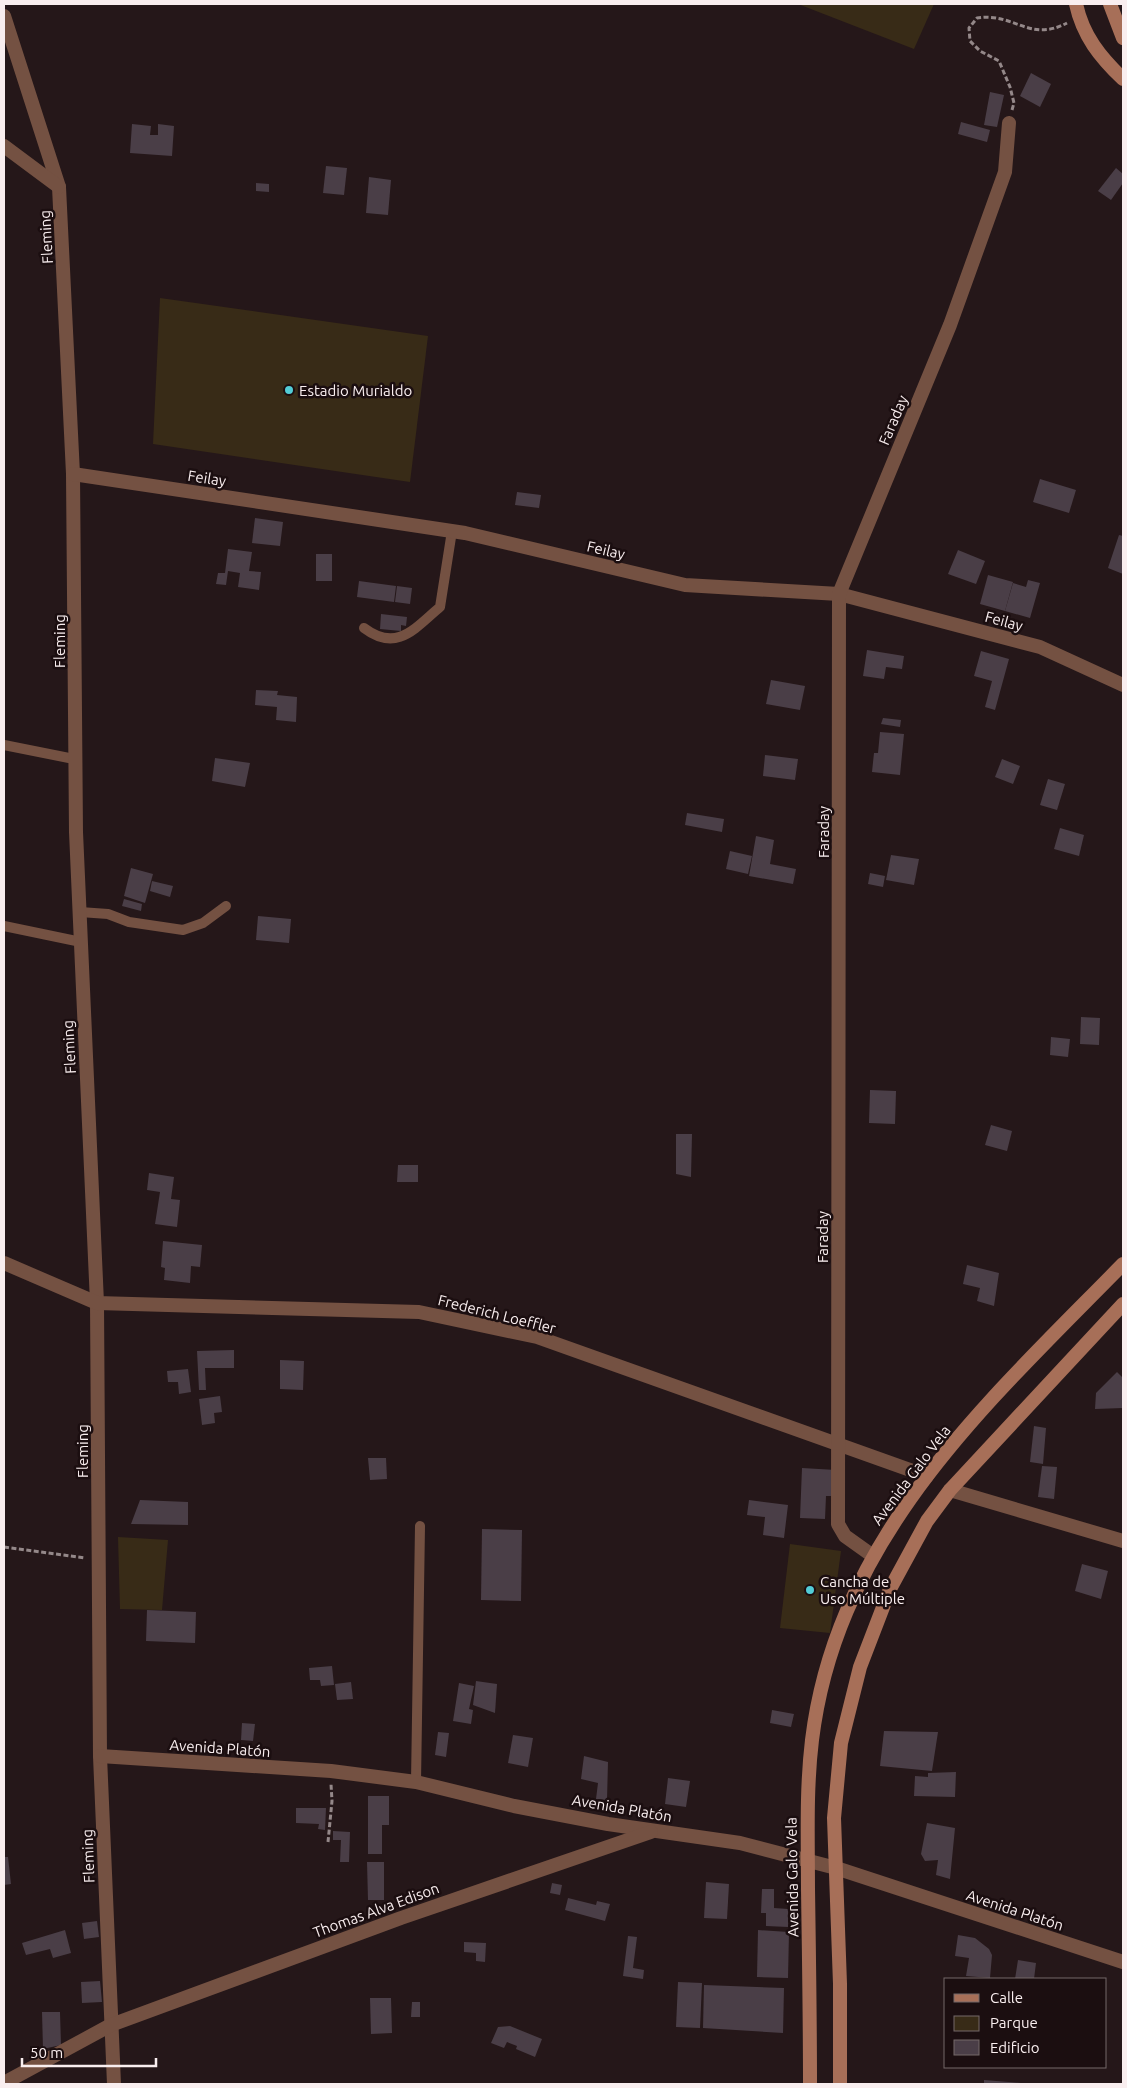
<svg xmlns="http://www.w3.org/2000/svg" width="1127" height="2088" font-family="Ubuntu,sans-serif">
  <style>
    .green { fill: #382b17 }
    .building { fill: #4a3e47 }
    .lines { fill: none; stroke-linecap: round; stroke-linejoin: round }
    .path { stroke: #948889; stroke-width: 3; stroke-dasharray: 5 2.5; stroke-linecap: butt }
    .service { stroke: #745142; stroke-width: 10 }
    .minor { stroke: #745142; stroke-width: 14 }
    .secondary { stroke: #a76f58; stroke-width: 14 }
    .poi-dot { fill: #52ccd6; stroke: #1b0e10; stroke-width: 2 }
    .labels { text-anchor: middle; dominant-baseline: central; stroke-width: 5; stroke-linejoin: round; paint-order: stroke }
    .street-label { font-size: 15px; fill: #f9eeef; stroke: #1b0e10 }
    .poi-label { font-size: 15px; fill: #f9eeef; stroke: #1b0e10; text-anchor: start }
  </style>
  <rect width="100%" height="100%" fill="#251719"/>
  <g class="green">
    <polygon points="798,4 934,4 914,49"/>
    <polygon points="160,298 428,336 410,482 153,444"/>
    <polygon points="118,1537 168,1540 162,1610 120,1609"/>
    <polygon points="790,1544 841,1551 830,1633 780,1628"/>
  </g>
  <g class="building">
    <polygon points="1031,73 1051,84 1040,107 1020,96"/>
    <polygon points="990,92 1004,95 997,127 984,125"/>
    <polygon points="961,122 990,130 987,142 958,134"/>
    <polygon points="132,124 151,126 150,135 158,135 158,124 174,126 172,156 130,153"/>
    <polygon points="326,166 347,168 344,195 323,193"/>
    <polygon points="1116,168 1123,174 1123,183 1111,200 1098,191"/>
    <polygon points="369,177 391,180 388,215 366,213"/>
    <polygon points="256,183 269,184 269,192 256,191"/>
    <polygon points="1040,479 1076,490 1069,513 1033,502"/>
    <polygon points="517,492 541,495 539,508 515,505"/>
    <polygon points="255,518 283,522 280,546 252,543"/>
    <polygon points="1119,535 1123,536 1123,574 1108,568"/>
    <polygon points="228,549 252,552 249,571 261,572 259,590 238,587 240,573 228,571 226,585 216,584 218,573 225,573"/>
    <polygon points="958,550 985,561 976,584 948,574"/>
    <rect x="316" y="554" width="16" height="27"/>
    <polygon points="988,575 1013,582 1005,611 980,604"/>
    <polygon points="1028,580 1040,583 1030,618 1005,611 1013,583 1026,587"/>
    <polygon points="359,581 396,586 394,602 357,597"/>
    <polygon points="397,586 412,588 410,604 395,602"/>
    <polygon points="381,614 407,617 406,626 401,625 401,631 380,629"/>
    <polygon points="867,650 904,656 902,669 886,667 884,679 863,676"/>
    <polygon points="981,651 1009,659 995,710 985,707 992,681 974,676"/>
    <polygon points="771,680 805,686 800,710 766,704"/>
    <polygon points="256,690 278,691 277,695 297,697 296,722 276,720 277,707 255,705"/>
    <polygon points="883,718 901,720 900,727 881,724"/>
    <polygon points="880,732 904,734 900,775 872,772 874,753 878,753"/>
    <polygon points="765,755 798,759 795,780 763,776"/>
    <polygon points="215,758 250,763 245,787 212,781"/>
    <polygon points="1002,759 1020,766 1013,784 995,777"/>
    <polygon points="1048,779 1065,784 1057,810 1040,805"/>
    <polygon points="687,813 724,819 722,832 685,825"/>
    <polygon points="1060,828 1084,835 1079,856 1054,849"/>
    <polygon points="756,836 774,840 770,864 796,869 793,884 749,876"/>
    <polygon points="730,851 752,856 748,874 726,869"/>
    <polygon points="891,855 919,859 914,885 886,880"/>
    <polygon points="131,868 153,874 145,903 124,896"/>
    <polygon points="870,873 885,876 883,887 868,884"/>
    <polygon points="152,881 173,886 170,897 150,891"/>
    <polygon points="124,899 142,904 141,911 122,906"/>
    <polygon points="258,916 291,919 289,943 256,940"/>
    <polygon points="1081,1017 1100,1018 1099,1045 1080,1044"/>
    <polygon points="1051,1037 1070,1039 1068,1057 1050,1055"/>
    <polygon points="870,1090 896,1091 895,1124 869,1123"/>
    <polygon points="991,1125 1012,1131 1007,1151 985,1145"/>
    <polygon points="676,1134 692,1134 691,1177 676,1174"/>
    <polygon points="398,1165 418,1165 418,1182 397,1182"/>
    <polygon points="149,1173 174,1177 171,1199 180,1200 177,1227 155,1224 160,1192 147,1190"/>
    <polygon points="163,1241 202,1245 200,1267 191,1266 190,1283 164,1280 165,1268 161,1267"/>
    <polygon points="967,1265 999,1273 994,1306 977,1301 980,1288 963,1284"/>
    <polygon points="234,1350 234,1368 205,1368 206,1390 199,1390 197,1351"/>
    <polygon points="280,1360 304,1361 303,1390 280,1389"/>
    <polygon points="188,1369 191,1392 179,1394 178,1382 168,1382 167,1371"/>
    <polygon points="1117,1372 1123,1378 1123,1408 1095,1409 1096,1393"/>
    <polygon points="220,1396 222,1412 214,1413 215,1423 202,1425 199,1399"/>
    <polygon points="1034,1426 1046,1428 1043,1464 1030,1462"/>
    <polygon points="368,1458 386,1458 387,1479 370,1480"/>
    <polygon points="1042,1466 1057,1467 1054,1499 1038,1497"/>
    <polygon points="802,1468 836,1470 834,1496 826,1496 825,1519 800,1518"/>
    <polygon points="140,1500 188,1502 188,1525 131,1524"/>
    <polygon points="749,1500 788,1505 784,1538 763,1535 765,1517 747,1515"/>
    <polygon points="482,1529 522,1530 521,1601 481,1600"/>
    <polygon points="1082,1564 1108,1571 1101,1599 1075,1591"/>
    <polygon points="147,1610 196,1612 195,1643 146,1641"/>
    <polygon points="332,1666 334,1685 321,1686 320,1680 310,1680 309,1668"/>
    <polygon points="476,1681 497,1684 495,1713 473,1705"/>
    <polygon points="351,1682 353,1699 337,1700 335,1684"/>
    <polygon points="459,1683 474,1686 469,1709 473,1710 471,1724 453,1721"/>
    <polygon points="772,1710 794,1714 791,1727 770,1723"/>
    <polygon points="242,1723 255,1724 253,1741 241,1740"/>
    <polygon points="884,1731 938,1732 932,1771 880,1766"/>
    <polygon points="438,1732 449,1733 446,1757 435,1755"/>
    <polygon points="513,1735 533,1738 528,1767 508,1763"/>
    <polygon points="584,1756 608,1762 607,1800 596,1799 598,1783 581,1779"/>
    <polygon points="956,1772 955,1797 914,1796 915,1776 928,1777 928,1773"/>
    <polygon points="668,1778 690,1781 686,1807 665,1804"/>
    <polygon points="368,1796 389,1796 389,1825 382,1825 382,1854 368,1854"/>
    <polygon points="296,1808 326,1808 325,1830 318,1829 319,1824 296,1823"/>
    <polygon points="927,1823 955,1828 950,1879 936,1875 938,1860 925,1861 921,1854"/>
    <polygon points="333,1831 350,1832 349,1862 340,1862 341,1840 333,1840"/>
    <polygon points="4,1857 8,1857 11,1884 4,1885"/>
    <polygon points="367,1862 384,1862 384,1900 368,1900"/>
    <polygon points="706,1882 729,1884 727,1919 704,1918"/>
    <polygon points="552,1883 562,1885 560,1895 550,1893"/>
    <polygon points="762,1889 774,1889 774,1908 788,1909 788,1927 766,1926 766,1913 761,1913"/>
    <polygon points="568,1898 596,1905 597,1901 610,1904 605,1921 565,1910"/>
    <polygon points="97,1921 99,1937 84,1939 82,1923"/>
    <polygon points="65,1930 71,1953 53,1958 50,1949 26,1955 22,1943"/>
    <polygon points="758,1930 789,1932 788,1978 757,1977"/>
    <polygon points="958,1935 975,1938 989,1949 992,1955 990,1978 966,1976 969,1958 955,1956"/>
    <polygon points="628,1936 637,1937 633,1968 644,1970 643,1979 623,1976"/>
    <polygon points="464,1942 486,1943 485,1962 476,1961 476,1953 464,1952"/>
    <polygon points="1018,1960 1036,1963 1034,1979 1015,1979"/>
    <polygon points="100,1981 102,2002 82,2003 81,1982"/>
    <polygon points="678,1982 702,1983 700,2028 676,2027"/>
    <polygon points="704,1985 784,1988 783,2033 703,2028"/>
    <polygon points="370,1998 391,1998 392,2033 371,2034"/>
    <polygon points="412,2002 420,2002 420,2017 411,2017"/>
    <polygon points="42,2012 60,2012 61,2045 43,2049"/>
    <polygon points="510,2026 542,2039 535,2057 516,2049 517,2046 507,2042 504,2048 491,2043 498,2027"/>
    <polygon points="984,2080 1021,2083 1020,2084 984,2084"/>
  </g>
  <g class="lines">
    <g class="path">
      <path d="M 1012,110 L 1014,103 L 1010,87 L 999,61 L 980,51 L 970,41 L 969,28 L 977,18 C 1014,12 1029,43 1067,23"/>
      <polyline points="4,1547 85,1558"/>
      <polyline points="328,1842 332,1801 331,1784"/>
    </g>
    <g class="service">
      <path d="M 364,628 C 397,653 415,628 440,607 L 452,531"/>
      <polyline points="4,745 74,759"/>
      <polyline points="80,912 108,914 129,922 183,930 203,923 226,906"/>
      <polyline points="4,926 81,942"/>
      <polyline points="416,1782 420,1526"/>
    </g>
    <g class="minor">
      <polyline points="4,16 59,187 73,474 76,832 97,1303 100,1756 114,2084"/>
      <polyline points="4,146 59,187"/>
      <polyline points="73,474 465,533 685,585 839,594 1040,647 1123,685"/>
      <polyline points="4,1263 97,1303 419,1312 537,1337 927,1476"/>
      <polyline points="950,1490 1123,1541"/>
      <polyline points="873,1556 845,1536 838,1524 839,594 950,325 1005,172 1009,123"/>
      <polyline points="100,1756 331,1771 416,1782 514,1806 608,1824 740,1843 836,1868 1123,1962"/>
      <polyline points="4,2083 111,2025 401,1918 651,1832"/>
    </g>
    <g class="secondary">
      <path d="M 1076,4 C 1083,36 1100,57 1123,79"/>
      <polyline points="1110,4 1123,38"/>
      <path d="M 810,2084 C 810,2019 809,1954 808,1889 C 808,1839 806,1790 812,1740 C 837,1536 987,1403 1123,1264"/>
      <polyline points="840,2084 840,1984 834,1818 841,1743 860,1667 890,1589 927,1521 950,1490 1123,1304"/>
    </g>
  </g>
  <g class="poi-dot">
    <circle cx="289" cy="390" r="5"/>
    <circle cx="810" cy="1590" r="5"/>
  </g>
  <g class="labels">
    <g class="street-label">
      <text transform="translate(46 237) rotate(-93)">Fleming</text>
      <text transform="translate(893 420) rotate(-67)">Faraday</text>
      <text transform="translate(207 478) rotate(9)">Feilay</text>
      <text transform="translate(606 550) rotate(13)">Feilay</text>
      <text transform="translate(1004 621) rotate(15)">Feilay</text>
      <text transform="translate(59 641) rotate(-90)">Fleming</text>
      <text transform="translate(823 832) rotate(-90)">Faraday</text>
      <text transform="translate(69 1047) rotate(-93)">Fleming</text>
      <text transform="translate(822 1237) rotate(-90)">Faraday</text>
      <text transform="translate(497 1314) rotate(14)">Frederich Loeffler</text>
      <text transform="translate(82 1451) rotate(-90)">Fleming</text>
      <text transform="translate(911 1475) rotate(-53)">Avenida Galo Vela</text>
      <text transform="translate(220 1748) rotate(4)">Avenida Platón</text>
      <text transform="translate(622 1808) rotate(10)">Avenida Platón</text>
      <text transform="translate(88 1856) rotate(-92)">Fleming</text>
      <text transform="translate(792 1877) rotate(-91)">Avenida Galo Vela</text>
      <text transform="translate(376 1910) rotate(-20)">Thomas Alva Edison</text>
      <text transform="translate(1015 1910) rotate(18)">Avenida Platón</text>
    </g>
    <g class="poi-label">
      <text x="299" y="390">Estadio Murialdo</text>
      <text x="820" y="1581">Cancha de<tspan x="820" dy="17">Uso Múltiple</tspan></text>
    </g>
  </g>
  <rect width="1127" height="2088" fill="none" stroke="#f9eeef" stroke-width="10"/>
  <rect x="944" y="1978" width="162" height="90" fill="#1b0e10" stroke="#746869"/>
  <rect x="954" y="1994" width="25" height="8" fill="#a76f58" stroke="#746869"/>
  <text x="990" y="2003" font-size="15" fill="#f9eeef">Calle</text>
  <rect x="954" y="2016" width="25" height="15" fill="#382b17" stroke="#746869"/>
  <text x="990" y="2028" font-size="15" fill="#f9eeef">Parque</text>
  <rect x="954" y="2040" width="25" height="15" fill="#4a3e47" stroke="#746869"/>
  <text x="990" y="2053" font-size="15" fill="#f9eeef">Edificio</text>
  <path d="M22 2058v8h134v-8" fill="none" stroke="#f9eeef" stroke-width="2.5"/>
  <text x="30" y="2058" font-size="15" fill="#f9eeef" stroke="#1b0e10" stroke-width="4" paint-order="stroke">50 m</text>
</svg>
